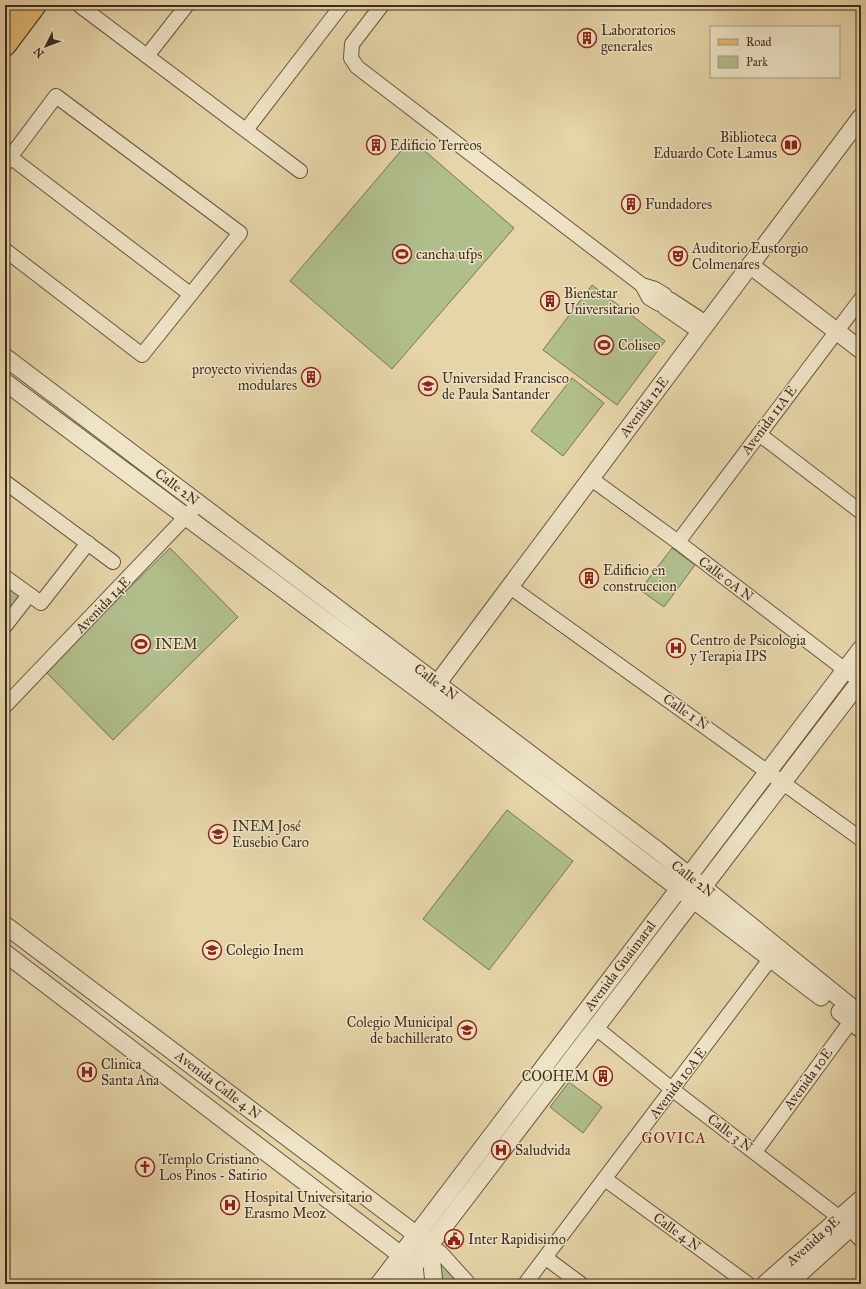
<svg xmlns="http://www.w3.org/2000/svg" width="866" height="1289" font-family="'IM FELL Great Primer',serif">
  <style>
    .green { fill: #b0be8c; stroke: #787554 }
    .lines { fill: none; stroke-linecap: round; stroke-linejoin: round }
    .minor-casing { stroke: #695640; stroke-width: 16 }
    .tertiary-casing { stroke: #695640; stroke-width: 19 }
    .primary-casing { stroke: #3f2c1d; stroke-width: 24 }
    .minor { stroke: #efe4c7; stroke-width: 14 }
    .tertiary { stroke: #efe4c7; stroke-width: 17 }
    .primary { stroke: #e3ba74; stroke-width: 22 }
    .labels { text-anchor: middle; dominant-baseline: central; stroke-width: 3; stroke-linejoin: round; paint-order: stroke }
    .poi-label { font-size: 14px; fill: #3f2c1d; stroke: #efe4c7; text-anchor: start }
    .street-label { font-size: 14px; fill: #3f2c1d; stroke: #efe4c7 }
    .neighbourhood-label { font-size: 15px; letter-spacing: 1px; fill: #7a1f14; stroke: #efe4c7 }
  </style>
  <rect width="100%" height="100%" fill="#e6d5a9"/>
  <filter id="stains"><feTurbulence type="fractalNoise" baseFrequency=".005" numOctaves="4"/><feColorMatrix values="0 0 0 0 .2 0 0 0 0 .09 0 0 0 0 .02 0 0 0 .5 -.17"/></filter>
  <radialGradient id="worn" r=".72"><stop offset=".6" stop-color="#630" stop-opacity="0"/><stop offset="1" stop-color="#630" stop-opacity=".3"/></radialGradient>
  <g class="green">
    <polygon points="411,139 514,228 392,369 290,281"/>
    <polygon points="592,285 665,341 617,405 543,350"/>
    <polygon points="572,378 604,403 563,456 531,431"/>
    <polygon points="170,548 238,617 113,740 45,671"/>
    <polygon points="672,548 695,565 664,607 640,590"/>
    <polygon points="5,582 25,597 5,623"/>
    <polygon points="507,810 573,861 489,970 423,919"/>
    <polygon points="569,1082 602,1107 583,1133 550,1107"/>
    <polygon points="434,1262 445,1265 460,1284 436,1284"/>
  </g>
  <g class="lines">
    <defs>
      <g id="minor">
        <polyline points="79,5 300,171"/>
        <polyline points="382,5 352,44 351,58 357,67 642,285 655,289 665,295"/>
        <polyline points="147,56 187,5"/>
        <polyline points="246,130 342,5"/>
        <polyline points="5,153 190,294"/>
        <polyline points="5,164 56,96 240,233 142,355 5,250"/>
        <polyline points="642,285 649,298 659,304"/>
        <polyline points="671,300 706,323"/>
        <polyline points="665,308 700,332"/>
        <polyline points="759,434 861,512"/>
        <polyline points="590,478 678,542 861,682"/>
        <polyline points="5,482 113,562"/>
        <polyline points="678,542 861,299"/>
        <polyline points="5,577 41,603 88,543"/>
        <polyline points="509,586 861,839"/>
        <polyline points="5,626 29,595"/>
        <polyline points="5,706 199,503"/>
        <polyline points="596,1028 673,1090 840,1218 861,1240"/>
        <polyline points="755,1152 857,1013"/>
        <polyline points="605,1179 748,1284"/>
        <polyline points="430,1245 441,1253 469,1284"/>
        <polyline points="546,1258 581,1284"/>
        <polyline points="525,1284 771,958"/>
      </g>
      <g id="tertiary">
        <polyline points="750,265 861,350"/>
        <polyline points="5,357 657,850 861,1015"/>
        <polyline points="5,382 428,697 821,997"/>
        <polyline points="431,692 861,117"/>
        <polyline points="5,925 430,1245 434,1284"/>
        <polyline points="5,953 414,1265 416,1284"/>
        <polyline points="840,1012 861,1029"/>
        <polyline points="379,1284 861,649"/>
        <polyline points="400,1284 861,680"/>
        <polyline points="765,1284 861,1199"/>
        <polyline points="788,1284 861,1218"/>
      </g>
      <g id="primary">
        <polyline points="5,17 14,5"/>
        <polyline points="5,45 35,5"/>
      </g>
    </defs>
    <use href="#minor" class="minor-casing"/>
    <use href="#tertiary" class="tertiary-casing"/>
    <use href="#primary" class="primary-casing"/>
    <use href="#minor" class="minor"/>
    <use href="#tertiary" class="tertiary"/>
    <use href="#primary" class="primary"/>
  </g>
  <defs>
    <symbol id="building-ring" viewBox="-11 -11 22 22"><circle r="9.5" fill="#efe4c7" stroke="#8f2418" stroke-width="1.5"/><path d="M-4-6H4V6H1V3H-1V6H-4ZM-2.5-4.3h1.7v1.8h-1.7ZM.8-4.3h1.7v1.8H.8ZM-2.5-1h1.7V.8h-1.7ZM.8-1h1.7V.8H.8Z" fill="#8f2418"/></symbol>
    <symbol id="library-ring" viewBox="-11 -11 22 22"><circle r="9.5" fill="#efe4c7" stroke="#8f2418" stroke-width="1.5"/><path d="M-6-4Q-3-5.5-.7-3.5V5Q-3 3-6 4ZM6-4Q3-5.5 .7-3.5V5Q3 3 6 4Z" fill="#8f2418"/></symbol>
    <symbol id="stadium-ring" viewBox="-11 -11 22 22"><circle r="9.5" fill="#efe4c7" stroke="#8f2418" stroke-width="1.5"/><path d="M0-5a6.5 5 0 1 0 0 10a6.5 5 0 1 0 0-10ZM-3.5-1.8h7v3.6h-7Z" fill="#8f2418"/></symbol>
    <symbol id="theatre-ring" viewBox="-11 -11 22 22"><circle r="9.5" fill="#efe4c7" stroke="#8f2418" stroke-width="1.5"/><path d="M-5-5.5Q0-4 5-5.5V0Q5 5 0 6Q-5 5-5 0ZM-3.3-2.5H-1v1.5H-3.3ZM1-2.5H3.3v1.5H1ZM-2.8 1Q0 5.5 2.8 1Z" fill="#8f2418"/></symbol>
    <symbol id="university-ring" viewBox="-11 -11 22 22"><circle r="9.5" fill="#efe4c7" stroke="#8f2418" stroke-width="1.5"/><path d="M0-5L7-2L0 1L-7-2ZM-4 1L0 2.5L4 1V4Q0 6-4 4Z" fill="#8f2418"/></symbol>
    <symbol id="hospital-ring" viewBox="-11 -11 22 22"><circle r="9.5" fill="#efe4c7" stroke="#8f2418" stroke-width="1.5"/><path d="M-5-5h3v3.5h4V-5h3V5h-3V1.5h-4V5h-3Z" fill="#8f2418"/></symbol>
    <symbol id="school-ring" viewBox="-11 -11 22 22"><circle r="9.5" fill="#efe4c7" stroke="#8f2418" stroke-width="1.5"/><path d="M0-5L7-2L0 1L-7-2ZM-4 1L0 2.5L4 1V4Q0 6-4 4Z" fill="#8f2418"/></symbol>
    <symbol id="church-ring" viewBox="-11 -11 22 22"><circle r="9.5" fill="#efe4c7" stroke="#8f2418" stroke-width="1.5"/><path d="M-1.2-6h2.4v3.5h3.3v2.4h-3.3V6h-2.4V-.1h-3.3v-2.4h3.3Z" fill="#8f2418"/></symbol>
    <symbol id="civic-ring" viewBox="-11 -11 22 22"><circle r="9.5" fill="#efe4c7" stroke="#8f2418" stroke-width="1.5"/><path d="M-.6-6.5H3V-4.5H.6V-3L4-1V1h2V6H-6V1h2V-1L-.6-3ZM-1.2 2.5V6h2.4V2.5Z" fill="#8f2418"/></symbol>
  </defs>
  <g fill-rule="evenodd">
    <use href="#building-ring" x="576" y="27" width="22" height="22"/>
    <use href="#building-ring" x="365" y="134" width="22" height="22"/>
    <use href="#library-ring" x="780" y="134" width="22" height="22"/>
    <use href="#building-ring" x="620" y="193" width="22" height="22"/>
    <use href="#stadium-ring" x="391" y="243" width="22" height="22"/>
    <use href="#theatre-ring" x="667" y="245" width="22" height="22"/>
    <use href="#building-ring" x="539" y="290" width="22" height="22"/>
    <use href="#stadium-ring" x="593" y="334" width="22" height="22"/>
    <use href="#building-ring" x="300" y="366" width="22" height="22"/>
    <use href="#university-ring" x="417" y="375" width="22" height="22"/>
    <use href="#building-ring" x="578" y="567" width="22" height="22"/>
    <use href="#stadium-ring" x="130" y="633" width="22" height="22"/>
    <use href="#hospital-ring" x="665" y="637" width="22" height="22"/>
    <use href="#university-ring" x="207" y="823" width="22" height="22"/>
    <use href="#school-ring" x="201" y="939" width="22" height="22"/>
    <use href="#school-ring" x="456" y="1019" width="22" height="22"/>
    <use href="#hospital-ring" x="76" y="1061" width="22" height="22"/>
    <use href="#building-ring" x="592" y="1065" width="22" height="22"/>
    <use href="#hospital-ring" x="490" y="1139" width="22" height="22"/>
    <use href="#church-ring" x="134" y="1156" width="22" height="22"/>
    <use href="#hospital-ring" x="219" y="1194" width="22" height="22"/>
    <use href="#civic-ring" x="443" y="1228" width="22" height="22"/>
  </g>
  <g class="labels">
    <g class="poi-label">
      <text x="601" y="30">Laboratorios<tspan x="601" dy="16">generales</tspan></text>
      <text x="777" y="137" text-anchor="end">Biblioteca<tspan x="777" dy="16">Eduardo Cote Lamus</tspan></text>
      <text x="390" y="145">Edificio Terreos</text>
      <text x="645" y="204">Fundadores</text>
      <text x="692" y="248">Auditorio Eustorgio<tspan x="692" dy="16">Colmenares</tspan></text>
      <text x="416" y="254">cancha ufps</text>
      <text x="564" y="293">Bienestar<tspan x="564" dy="16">Universitario</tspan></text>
      <text x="618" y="345">Coliseo</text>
      <text x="297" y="369" text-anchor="end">proyecto viviendas<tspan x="297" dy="16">modulares</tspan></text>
      <text x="442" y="378">Universidad Francisco<tspan x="442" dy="16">de Paula Santander</tspan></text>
      <text x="603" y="570">Edificio en<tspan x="603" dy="16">construccion</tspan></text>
      <text x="690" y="640">Centro de Psicologia<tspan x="690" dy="16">y Terapia IPS</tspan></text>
      <text x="155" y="644">INEM</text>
      <text x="232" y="826">INEM José<tspan x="232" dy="16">Eusebio Caro</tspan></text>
      <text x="226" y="950">Colegio Inem</text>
      <text x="453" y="1022" text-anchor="end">Colegio Municipal<tspan x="453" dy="16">de bachillerato</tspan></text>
      <text x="101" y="1064">Clinica<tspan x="101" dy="16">Santa Ana</tspan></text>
      <text x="589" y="1076" text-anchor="end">COOHEM</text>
      <text x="515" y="1150">Saludvida</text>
      <text x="159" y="1159">Templo Cristiano<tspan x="159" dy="16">Los Pinos - Satirio</tspan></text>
      <text x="244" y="1197">Hospital Universitario<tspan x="244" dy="16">Erasmo Meoz</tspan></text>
      <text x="468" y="1239">Inter Rapidisimo</text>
    </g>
    <g class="street-label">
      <text transform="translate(644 407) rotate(-53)">Avenida 12E</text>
      <text transform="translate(769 420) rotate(-53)">Avenida 11A E</text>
      <text transform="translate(177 487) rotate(37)">Calle 2N</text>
      <text transform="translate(726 579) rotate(37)">Calle 0A N</text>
      <text transform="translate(103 605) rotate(-46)">Avenida 14E</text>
      <text transform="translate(436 682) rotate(37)">Calle 2N</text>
      <text transform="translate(686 712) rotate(35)">Calle 1 N</text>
      <text transform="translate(693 879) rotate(38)">Calle 2N</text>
      <text transform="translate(620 966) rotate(-53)">Avenida Guaimaral</text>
      <text transform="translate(808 1079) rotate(-54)">Avenida 10E</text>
      <text transform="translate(678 1083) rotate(-53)">Avenida 10A E</text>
      <text transform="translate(218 1085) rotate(37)">Avenida Calle 4 N</text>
      <text transform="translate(730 1133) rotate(37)">Calle 3 N</text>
      <text transform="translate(677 1232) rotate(36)">Calle 4 N</text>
      <text transform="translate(813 1241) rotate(-42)">Avenida 9E</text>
    </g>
    <g class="neighbourhood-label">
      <text x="674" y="1138">GOVICA</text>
    </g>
  </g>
  <rect width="866" height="1289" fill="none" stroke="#e6d5a9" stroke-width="20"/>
  <rect x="6" y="6" width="854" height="1277" fill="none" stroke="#3f2c1d" stroke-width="2"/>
  <rect x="10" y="10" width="846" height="1269" fill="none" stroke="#3f2c1d"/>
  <rect x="710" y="26" width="130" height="52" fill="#efe4c7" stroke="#a99a83"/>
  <rect x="718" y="39" width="20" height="6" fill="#e3ba74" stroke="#a99a83"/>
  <text x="746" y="46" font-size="12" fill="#3f2c1d">Road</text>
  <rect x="718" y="56" width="20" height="12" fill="#b0be8c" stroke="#a99a83"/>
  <text x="746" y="66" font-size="12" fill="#3f2c1d">Park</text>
  <g transform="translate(46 46) rotate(228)" stroke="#efe4c7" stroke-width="3" paint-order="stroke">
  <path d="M0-3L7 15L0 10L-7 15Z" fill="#3f2c1d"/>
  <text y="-6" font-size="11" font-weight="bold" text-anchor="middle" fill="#3f2c1d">N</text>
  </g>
  <rect width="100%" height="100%" filter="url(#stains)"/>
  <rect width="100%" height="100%" fill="url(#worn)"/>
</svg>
